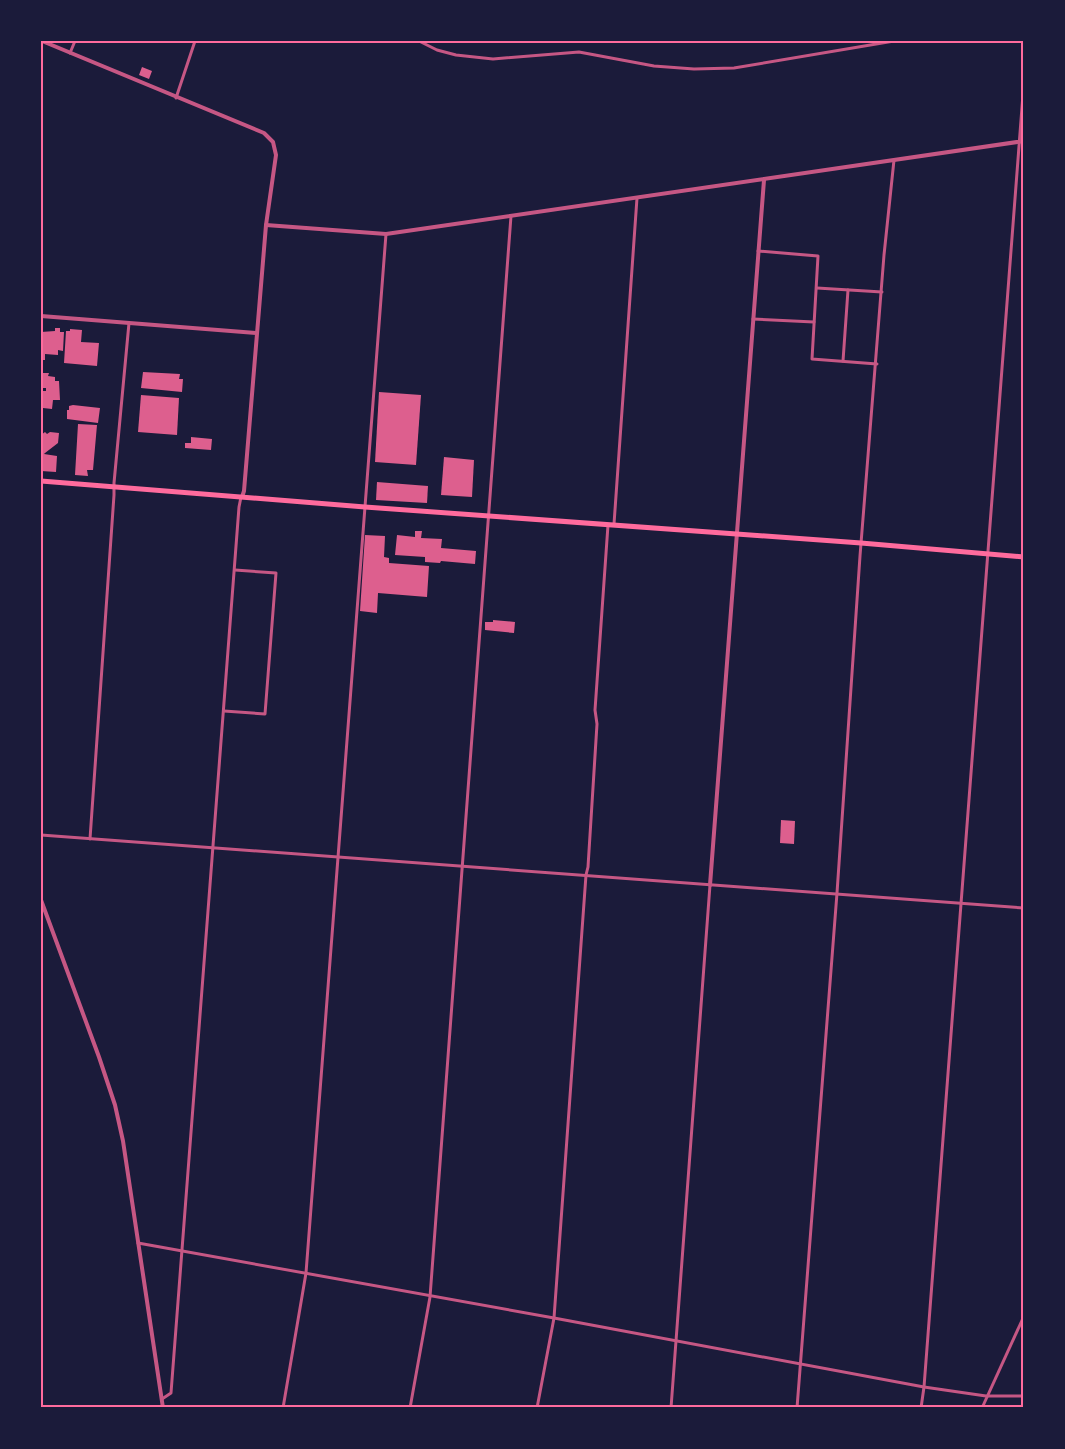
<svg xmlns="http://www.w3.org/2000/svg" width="1065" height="1449" font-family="'Asap Condensed',sans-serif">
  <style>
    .building { fill: #dd5f8e }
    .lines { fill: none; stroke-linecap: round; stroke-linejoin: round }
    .minor { stroke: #c65784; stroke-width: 3 }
    .tertiary { stroke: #c65784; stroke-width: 4 }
    .primary { stroke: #ff6b9d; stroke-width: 5 }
    .neatline { fill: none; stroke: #ff6b9d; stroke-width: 2 }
  </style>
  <rect width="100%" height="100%" fill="#1b1b3a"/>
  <g class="building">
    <polygon points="142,67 152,71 149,79 139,75"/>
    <polygon points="55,328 60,328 60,332 64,332 63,351 58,350 58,355 45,354 45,360 41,360 41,332 55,331"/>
    <polygon points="70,329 82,330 81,342 99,343 97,366 64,363 66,331 70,331"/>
    <polygon points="143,372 180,374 179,379 183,379 182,392 141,388"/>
    <polygon points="41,373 49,373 48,376 55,377 55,381 59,381 60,400 53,400 52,409 43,408 42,391 46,391 46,388 41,388"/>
    <polygon points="379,392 421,395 416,465 375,462"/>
    <polygon points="141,395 179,398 177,435 138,432"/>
    <polygon points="73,405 100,408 98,423 67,419 67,410 69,410 69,406"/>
    <polygon points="78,424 97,425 93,470 87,470 88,476 75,475"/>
    <polygon points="45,432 47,434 50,432 59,433 58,443 45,453 44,454 57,456 56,472 41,471 41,435"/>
    <polygon points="191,437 212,439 211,450 185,448 185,443 191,443"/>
    <polygon points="444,457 474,460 472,497 441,495"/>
    <polygon points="377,482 428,486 427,503 376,500"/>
    <polygon points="415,531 422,531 421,538 442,539 441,548 476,551 475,564 441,561 440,563 425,562 425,557 395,555 397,535 415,537"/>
    <polygon points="365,535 385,536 384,557 389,558 389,563 429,566 427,597 378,593 377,613 360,611"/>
    <polygon points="493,620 515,622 514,633 485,630 485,622 493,622"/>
    <polygon points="781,820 795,821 794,844 780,843"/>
  </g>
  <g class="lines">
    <g class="minor">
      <polyline points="419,41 437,50 456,55 493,59 579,52 654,66 694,69 734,68 894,41"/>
      <polyline points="70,53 75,41"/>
      <polyline points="176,98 195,41"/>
      <polyline points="758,251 818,256 812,359 877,364"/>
      <polyline points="817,288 882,292"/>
      <polyline points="753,319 814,322"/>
      <polyline points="843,361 848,290"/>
      <polyline points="614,524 637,198"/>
      <polyline points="224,711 265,714 276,573 235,570"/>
      <polyline points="41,835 1024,908"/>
      <polyline points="90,839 114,495 114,483 129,323"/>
      <polyline points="138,1243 554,1318 924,1387 986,1396 1024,1396"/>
      <polyline points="162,1399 171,1393 239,507 241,497"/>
      <polyline points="283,1408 306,1273 386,234"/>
      <polyline points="410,1408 430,1297 511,216"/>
      <polyline points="537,1408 554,1318 586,875 588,867 597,724 595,710 608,525"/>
      <polyline points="671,1408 710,885"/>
      <polyline points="797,1408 837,893 860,556 884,255 894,160"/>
      <polyline points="921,1408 924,1387 1024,81"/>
      <polyline points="982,1408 1024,1316"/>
    </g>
    <g class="tertiary">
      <polyline points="42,41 264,133 273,142 276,155 266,225 244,491 242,497"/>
      <polyline points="266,225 386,234 1024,141"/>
      <polyline points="41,316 256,333"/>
      <polyline points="710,885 764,180"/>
      <polyline points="41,900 99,1057 115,1105 123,1141 163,1408"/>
    </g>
    <polyline class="primary" points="41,481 365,507 861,543 1024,557"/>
  </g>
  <rect width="1065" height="1449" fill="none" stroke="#1b1b3a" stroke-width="85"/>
  <rect x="42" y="42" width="980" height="1364" class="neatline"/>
</svg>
